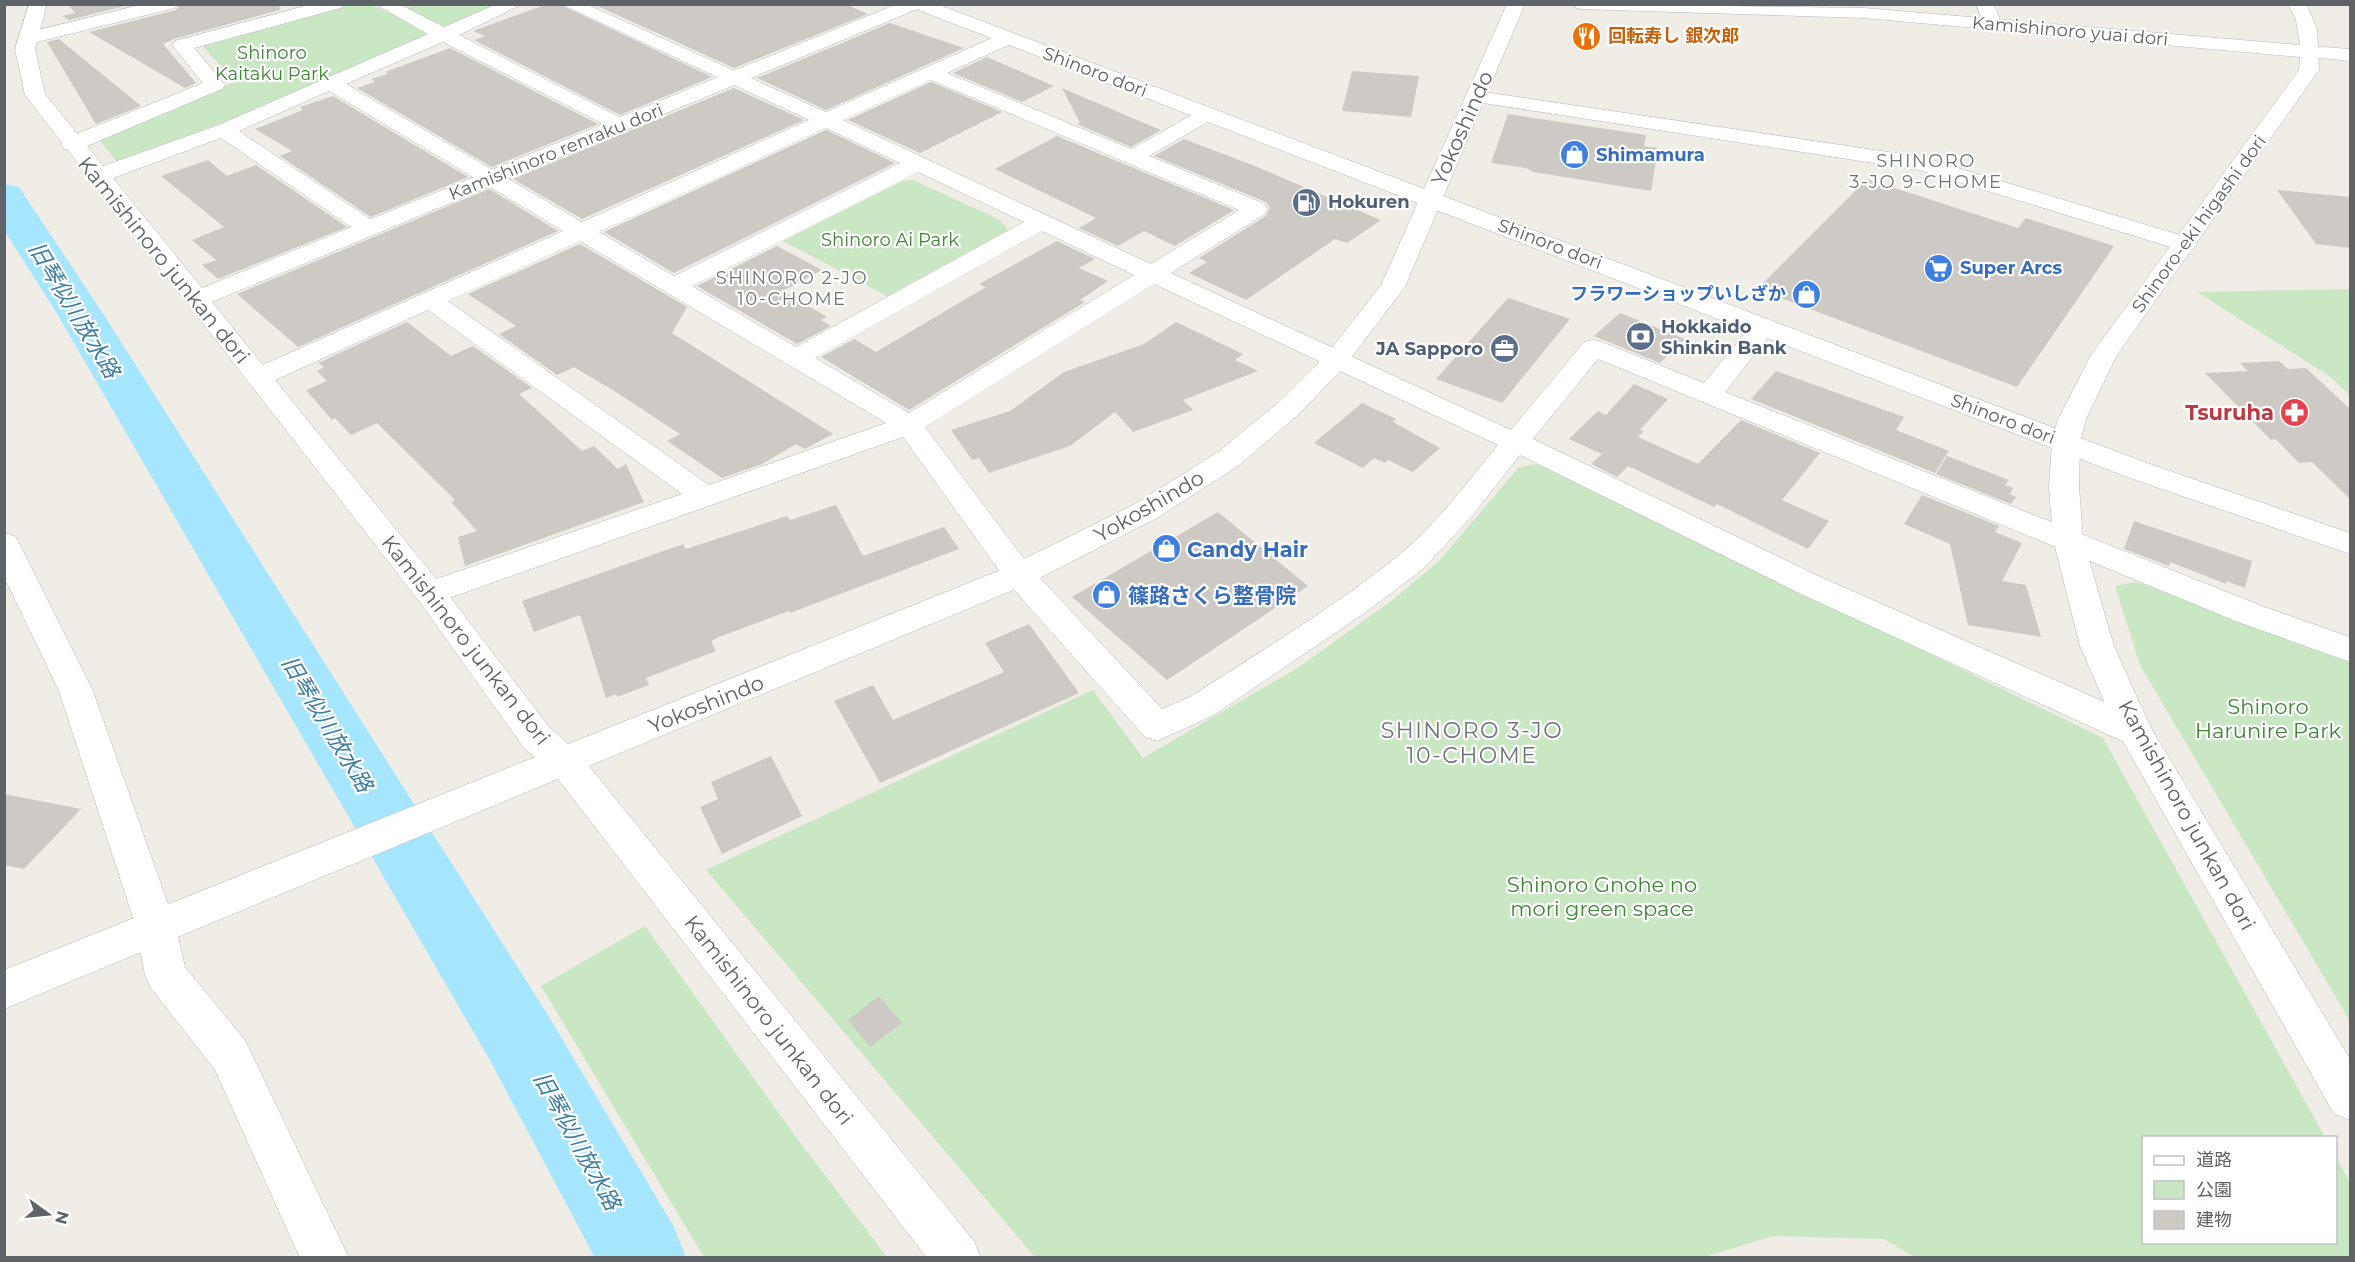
<svg xmlns="http://www.w3.org/2000/svg" width="2355" height="1262" font-family="Montserrat,'Noto Sans JP',sans-serif">
  <style>
    .green { fill: #c8e7c2 }
    .lines { fill: none; stroke-linecap: round; stroke-linejoin: round }
    .river { fill: #a6e6ff; fill-rule: evenodd }
    .building { fill: #cdc9c5 }
    .minor-casing { stroke: #b6b9bc; stroke-width: 1 }
    .tertiary-casing { stroke: #b6b9bc; stroke-width: 1 }
    .secondary-casing { stroke: #b4babd; stroke-width: 1 }
    .minor { fill: #fff; fill-rule: evenodd }
    .tertiary { fill: #fff; fill-rule: evenodd }
    .secondary { fill: #fff; fill-rule: evenodd }
    .labels { text-anchor: middle; dominant-baseline: central; stroke-width: 4.5; stroke-linejoin: round; paint-order: stroke }
    .far-street-label { font-size: 18px; fill: #5d6366; stroke: #fff }
    .far-food-label { font-size: 18px; font-weight: bold; fill: #c56008; stroke: #fff; text-anchor: start }
    .far-park-label { font-size: 18px; fill: #3e8635; stroke: #fff }
    .far-shop-label { font-size: 18px; font-weight: bold; fill: #366cbe; stroke: #fff; text-anchor: start }
    .far-neighbourhood-label { font-size: 18px; letter-spacing: 1.5px; fill: #6e7578; stroke: #fff }
    .far-service-label { font-size: 18px; font-weight: bold; fill: #4e5e75; stroke: #fff; text-anchor: start }
    .street-label { font-size: 21px; fill: #5d6366; stroke: #fff }
    .health-label { font-size: 21px; font-weight: bold; fill: #be3a42; stroke: #fff; text-anchor: end }
    .shop-label { font-size: 21px; font-weight: bold; fill: #366cbe; stroke: #fff; text-anchor: start }
    .park-label { font-size: 21px; fill: #3e8635; stroke: #fff }
    .water-label { font-size: 22px; font-style: italic; fill: #3c7da0; stroke: #fff }
    .neighbourhood-label { font-size: 22px; letter-spacing: 1.5px; fill: #6e7578; stroke: #fff }
  </style>
  <rect width="100%" height="100%" fill="#f0ece6"/>
  <g class="green">
    <polygon points="350,5 371,5 390,13 414,5 499,5 248,113 117,162 98,138 235,82 201,44"/>
    <polygon points="913,180 1000,220 1008,230 887,296 783,241 903,181"/>
    <polygon points="2350,289 2350,395 2328,375 2197,292"/>
    <polygon points="1539,464 2103,738 2325,1137 2144,1138 2144,1242 2336,1242 2336,1156 2350,1183 2350,1257 1916,1258 1884,1239 1773,1236 1701,1258 1035,1257 706,870 1093,690 1143,758 1299,667 1394,599 1440,560 1519,467"/>
    <polygon points="2137,582 2350,661 2350,1021 2140,665 2115,586"/>
    <polygon points="645,926 793,1133 887,1257 704,1257 541,986"/>
  </g>
  <g class="lines">
    <polygon class="river" points="4,184 19,187 102,312 546,1012 674,1227 686,1258 595,1258 492,1064 56,312 4,230"/>
  </g>
  <g class="building">
    <polygon points="68,4 133,4 69,20 62,16 75,13"/>
    <polygon points="180,4 279,4 280,10 174,39 163,44 196,83 185,88 89,32 176,10"/>
    <polygon points="547,4 559,4 712,77 620,115 474,40 485,36 473,31"/>
    <polygon points="593,4 845,4 868,14 734,68"/>
    <polygon points="890,23 964,48 826,110 757,78"/>
    <polygon points="59,39 141,106 96,124 47,42"/>
    <polygon points="450,48 598,124 492,167 357,88 375,82 371,79 388,74 385,72"/>
    <polygon points="987,57 1054,86 1022,102 953,73"/>
    <polygon points="1352,71 1419,76 1411,117 1342,111"/>
    <polygon points="931,82 1002,112 920,153 848,120"/>
    <polygon points="734,88 804,120 582,219 513,179"/>
    <polygon points="1062,88 1151,126 1161,130 1131,147 1077,124 1080,123"/>
    <polygon points="333,96 468,177 371,217 280,156 292,151 255,129 303,110 300,107"/>
    <polygon points="1508,114 1646,135 1644,146 1658,148 1651,191 1533,172 1526,168 1491,163"/>
    <polygon points="826,130 895,163 674,273 604,232"/>
    <polygon points="1057,136 1234,210 1175,246 1144,231 1118,246 1079,228 1096,218 995,169"/>
    <polygon points="1184,139 1255,166 1381,220 1347,243 1335,239 1246,300 1189,273 1207,262 1199,258 1266,216 1270,208 1266,202 1154,156"/>
    <polygon points="208,160 227,176 256,165 347,227 218,279 202,265 216,260 192,240 224,227 161,176"/>
    <polygon points="1867,179 2018,228 2026,218 2114,246 2017,387 1757,289"/>
    <polygon points="489,189 558,231 298,347 237,294"/>
    <polygon points="2277,190 2350,197 2350,248 2316,244"/>
    <polygon points="1057,241 1095,259 1079,268 1108,281 1080,300 1085,302 909,410 821,357 854,339 876,352 986,287 979,284"/>
    <polygon points="580,244 687,307 672,333 833,434 805,449 796,444 762,464 722,478 667,441 680,434 619,394 574,367 557,375 499,334 516,326 468,294"/>
    <polygon points="777,246 822,270 783,291 827,317 821,320 831,326 797,344 697,286"/>
    <polygon points="1508,298 1570,319 1502,403 1436,379"/>
    <polygon points="1620,313 1685,339 1660,363 1594,336"/>
    <polygon points="407,322 451,356 473,346 532,388 519,394 582,451 594,446 618,469 626,464 644,502 465,566 458,537 477,531 451,502 455,500 377,423 351,435 335,418 332,420 306,390 327,381 317,371 324,367 318,363"/>
    <polygon points="1176,322 1243,354 1235,360 1258,371 1183,400 1193,410 1133,432 1115,412 1070,446 989,473 979,458 972,460 951,430 1010,411 1064,372 1144,344"/>
    <polygon points="2279,361 2288,369 2306,368 2350,409 2350,499 2312,462 2299,463 2276,439 2271,440 2205,373 2248,371 2240,363"/>
    <polygon points="1776,371 1904,417 1896,430 1949,451 1935,473 1751,399"/>
    <polygon points="1634,384 1668,399 1640,430 1644,431 1638,437 1698,464 1741,420 1820,453 1782,500 1829,521 1808,549 1717,504 1714,507 1628,466 1617,477 1591,464 1602,454 1569,439 1598,411 1606,415"/>
    <polygon points="1362,403 1396,419 1393,422 1440,448 1413,472 1388,460 1385,463 1374,458 1363,468 1314,443"/>
    <polygon points="1947,456 2009,480 2005,485 2013,488 2010,494 2016,497 2011,504 1936,474"/>
    <polygon points="1922,495 1999,526 1995,532 2022,543 2002,581 2026,585 2041,637 1968,625 1950,544 1904,524"/>
    <polygon points="836,505 863,556 944,527 959,549 790,613 789,611 719,637 711,641 716,651 646,678 649,685 617,697 616,694 606,698 580,615 534,632 522,601 683,544 686,549 787,516 790,520"/>
    <polygon points="1218,512 1308,586 1167,680 1072,597"/>
    <polygon points="2134,521 2252,561 2245,588 2226,581 2226,584 2170,562 2169,566 2124,549"/>
    <polygon points="1029,624 1079,693 880,783 834,701 873,685 893,720 1004,672 985,643"/>
    <polygon points="771,756 802,816 722,854 700,807 718,799 711,782"/>
    <polygon points="4,794 81,809 24,869 4,865"/>
    <polygon points="879,996 902,1023 870,1047 848,1020"/>
  </g>
  <g class="lines">
    <defs>
      <g id="minor">
        <polygon points="144,4 178,4 175,8 29,44 20,38 22,34"/>
        <polygon points="312,4 344,4 341,8 194,48 225,85 222,89 80,149 64,149 61,144 64,139 203,83 172,45 175,41"/>
        <path d="M 375,4 L 399,4 L 444,27 L 497,4 L 523,4 L 459,35 L 627,121 L 630,125 L 627,129 L 613,129 L 443,42 L 346,84 L 582,222 L 809,120 L 561,4 L 586,4 L 826,112 L 1001,34 L 1015,34 L 1017,38 L 1015,42 L 947,73 L 1131,149 L 1199,111 L 1213,111 L 1216,115 L 1213,119 L 1149,156 L 1265,204 L 1268,209 L 1265,214 L 1171,273 L 1511,430 L 1584,342 L 1593,340 L 1602,342 L 1704,383 L 1755,321 L 1764,318 L 1773,321 L 1777,326 L 1725,392 L 2262,606 L 2350,637 L 2350,662 L 2238,622 L 1598,359 L 1533,439 L 1825,579 L 2148,721 L 2153,731 L 2148,741 L 2135,745 L 2122,741 L 1803,595 L 1520,455 L 1472,516 L 1423,569 L 1366,612 L 1214,715 L 1157,741 L 1145,737 L 1008,583 L 903,437 L 441,601 L 430,604 L 419,601 L 414,593 L 419,585 L 682,494 L 428,310 L 269,383 L 259,385 L 249,383 L 246,377 L 249,371 L 563,231 L 329,91 L 239,131 L 376,223 L 380,228 L 376,233 L 360,233 L 221,138 L 105,181 L 89,181 L 86,176 L 89,171 L 216,126 L 428,34 ZM 931,80 L 1239,210 L 1151,264 L 843,120 ZM 826,128 L 900,163 L 674,276 L 599,232 ZM 918,172 L 1024,222 L 796,347 L 692,286 ZM 1042,231 L 1134,275 L 909,413 L 815,358 ZM 580,241 L 886,423 L 709,485 L 448,301 ZM 1154,284 L 1498,445 C 1467,482 1437,524 1399,555 C 1334,608 1260,651 1190,697 L 1162,709 L 1030,567 L 925,427 Z"/>
        <polygon points="1976,4 1994,4 2001,23 1999,27 1985,27"/>
        <polygon points="2309,46 2350,49 2350,61 2302,56 2299,52 2302,48"/>
        <polygon points="1477,91 1922,157 2193,239 2197,244 2193,249 2177,249 1919,170 1470,101 1467,97 1470,93"/>
        <polygon points="4,533 15,536 19,543 93,691 176,927 185,967 245,1040 349,1258 300,1258 215,1070 151,988 145,975 136,927 59,691 4,577"/>
      </g>
      <g id="tertiary">
        <polygon points="29,4 47,4 35,49 45,94 202,288 897,4 923,4 920,8 212,302 441,585 550,728 568,744 1008,567 1135,504 1218,452 1279,402 1327,354 1381,285 1507,4 1525,4 1405,287 1345,366 1299,414 1238,466 1157,518 1030,583 589,766 974,1241 981,1258 927,1258 558,779 4,1009 4,970 535,757 524,748 419,601 25,95 15,49"/>
        <polygon points="1570,4 1864,8 2300,45 2296,20 2288,4 2306,4 2317,28 2319,70 2117,355 2086,419 2080,443 2079,487 2083,539 2114,646 2150,726 2350,1059 2350,1120 2334,1114 2117,731 2080,646 2053,539 2049,487 2052,443 2058,419 2091,355 2299,70 2300,57 1864,18 1579,9"/>
      </g>
      <polygon id="secondary" points="910,4 937,4 2147,463 2350,533 2350,554 2127,477 913,8"/>
    </defs>
    <use href="#minor" class="minor-casing"/>
    <use href="#tertiary" class="tertiary-casing"/>
    <use href="#secondary" class="secondary-casing"/>
    <use href="#minor" class="minor"/>
    <use href="#tertiary" class="tertiary"/>
    <use href="#secondary" class="secondary"/>
  </g>
  <defs>
    <symbol id="restaurant-disc" viewBox="-11 -11 22 22"><circle r="9.5" fill="#e8710a" stroke="#fff"/><path d="M-5-6h1v4h1v-4h1v4h1v-4h1v5L-1.5 .5V6h-2V.5L-5-1ZM5-6V6H3V1.5H1.5Q1.5-4 5-6Z" fill="#fff"/></symbol>
    <symbol id="shop-disc" viewBox="-11 -11 22 22"><circle r="9.5" fill="#3f7fe0" stroke="#fff"/><path d="M-5-2.5h2.3a2.7 3.5 0 0 1 5.4 0H5L5.5 6h-11ZM-1.5-2.5h3a1.5 2.3 0 0 0-3 0Z" fill="#fff"/></symbol>
    <symbol id="fuel-disc" viewBox="-11 -11 22 22"><circle r="9.5" fill="#5c6f8a" stroke="#fff"/><path d="M-5.5-6h7V0h2V4h1.3V-2.5L3-4.5l.8-.8L6-3V5H2.5V1h-1V6h-7ZM-4.2-4.7v3.2H.2V-4.7Z" fill="#fff"/></symbol>
    <symbol id="supermarket-disc" viewBox="-11 -11 22 22"><circle r="9.5" fill="#3f7fe0" stroke="#fff"/><path d="M-6-5.5h2.5l.6 2H6L4.5 2H-2.5L-4.4-4H-6ZM-1.5 3.2a1.3 1.3 0 1 0 .1 0ZM3 3.2a1.3 1.3 0 1 0 .1 0Z" fill="#fff"/></symbol>
    <symbol id="bank-disc" viewBox="-11 -11 22 22"><circle r="9.5" fill="#5c6f8a" stroke="#fff"/><path d="M-6-4H6V4H-6ZM0-2.3a2.3 2.3 0 1 0 0 4.6a2.3 2.3 0 1 0 0-4.6Z" fill="#fff"/></symbol>
    <symbol id="office-disc" viewBox="-11 -11 22 22"><circle r="9.5" fill="#5c6f8a" stroke="#fff"/><path d="M-6-3h4V-5.5h4V-3h4V5H-6ZM-1-4.5V-3h2v-1.5ZM-6 0V1H6V0Z" fill="#fff"/></symbol>
    <symbol id="pharmacy-disc" viewBox="-11 -11 22 22"><circle r="9.5" fill="#e0444e" stroke="#fff"/><path d="M-2-6h4v4h4v4h-4v4h-4v-4h-4v-4h4Z" fill="#fff"/></symbol>
  </defs>
  <g fill-rule="evenodd">
    <use href="#restaurant-disc" x="1570" y="20" width="33" height="33"/>
    <use href="#shop-disc" x="1558" y="138" width="33" height="33"/>
    <use href="#fuel-disc" x="1290" y="186" width="33" height="33"/>
    <use href="#supermarket-disc" x="1922" y="252" width="33" height="33"/>
    <use href="#shop-disc" x="1790" y="278" width="33" height="33"/>
    <use href="#bank-disc" x="1624" y="320" width="33" height="33"/>
    <use href="#office-disc" x="1488" y="332" width="33" height="33"/>
    <use href="#pharmacy-disc" x="2278" y="396" width="33" height="33"/>
    <use href="#shop-disc" x="1150" y="532" width="33" height="33"/>
    <use href="#shop-disc" x="1090" y="578" width="33" height="33"/>
  </g>
  <g class="labels">
    <g class="far-street-label">
      <text transform="translate(2070 31) rotate(5)">Kamishinoro yuai dori</text>
      <text transform="translate(1095 72) rotate(21)">Shinoro dori</text>
      <text transform="translate(556 152) rotate(-22)">Kamishinoro renraku dori</text>
      <text transform="translate(2199 224) rotate(-54)">Shinoro-eki higashi dori</text>
      <text transform="translate(1550 244) rotate(21)">Shinoro dori</text>
      <text transform="translate(2003 419) rotate(21)">Shinoro dori</text>
    </g>
    <g class="far-food-label">
      <text x="1608" y="36">回転寿し 銀次郎</text>
    </g>
    <g class="far-park-label">
      <text x="272" y="53">Shinoro<tspan x="272" dy="21">Kaitaku Park</tspan></text>
      <text x="890" y="240">Shinoro Ai Park</text>
    </g>
    <g class="far-shop-label">
      <text x="1596" y="155">Shimamura</text>
      <text x="1960" y="268">Super Arcs</text>
      <text x="1786" y="294" text-anchor="end">フラワーショップいしざか</text>
    </g>
    <g class="far-neighbourhood-label">
      <text x="1926" y="161">SHINORO<tspan x="1926" dy="21">3-JO 9-CHOME</tspan></text>
      <text x="792" y="278">SHINORO 2-JO<tspan x="792" dy="21">10-CHOME</tspan></text>
    </g>
    <g class="far-service-label">
      <text x="1328" y="202">Hokuren</text>
      <text x="1661" y="327">Hokkaido<tspan x="1661" dy="21">Shinkin Bank</tspan></text>
      <text x="1483" y="349" text-anchor="end">JA Sapporo</text>
    </g>
    <g class="street-label">
      <text transform="translate(1462 128) rotate(-66)">Yokoshindo</text>
      <text transform="translate(164 260) rotate(51)">Kamishinoro junkan dori</text>
      <text transform="translate(1149 506) rotate(-30)">Yokoshindo</text>
      <text transform="translate(466 640) rotate(52)">Kamishinoro junkan dori</text>
      <text transform="translate(706 704) rotate(-22)">Yokoshindo</text>
      <text transform="translate(2187 815) rotate(61)">Kamishinoro junkan dori</text>
      <text transform="translate(769 1020) rotate(52)">Kamishinoro junkan dori</text>
    </g>
    <g class="health-label">
      <text x="2274" y="412">Tsuruha</text>
    </g>
    <g class="shop-label">
      <text x="1187" y="549">Candy Hair</text>
      <text x="1128" y="595">篠路さくら整骨院</text>
    </g>
    <g class="park-label">
      <text x="2268" y="706">Shinoro<tspan x="2268" dy="24">Harunire Park</tspan></text>
      <text x="1602" y="884">Shinoro Gnohe no<tspan x="1602" dy="24">mori green space</tspan></text>
    </g>
    <g class="water-label">
      <text transform="translate(74 310) rotate(59)">旧琴似川放水路</text>
      <text transform="translate(327 724) rotate(59)">旧琴似川放水路</text>
      <text transform="translate(577 1141) rotate(61)">旧琴似川放水路</text>
    </g>
    <g class="neighbourhood-label">
      <text x="1472" y="730">SHINORO 3-JO<tspan x="1472" dy="25">10-CHOME</tspan></text>
    </g>
  </g>
  <rect width="2355" height="1262" fill="none" stroke="#5d6366" stroke-width="12"/>
  <rect x="2142" y="1136" width="195" height="108" fill="#ffffff" stroke="#bec1c2" stroke-width="1.5"/>
  <rect x="2154" y="1156" width="30" height="9" fill="#ffffff" stroke="#bec1c2" stroke-width="1.5"/>
  <text x="2196" y="1166" font-size="18" fill="#5d6366">道路</text>
  <rect x="2154" y="1181" width="30" height="18" fill="#c8e7c2" stroke="#bec1c2" stroke-width="1.5"/>
  <text x="2196" y="1196" font-size="18" fill="#5d6366">公園</text>
  <rect x="2154" y="1211" width="30" height="18" fill="#cdc9c5" stroke="#bec1c2" stroke-width="1.5"/>
  <text x="2196" y="1226" font-size="18" fill="#5d6366">建物</text>
  <g transform="translate(48 1214) rotate(105)" stroke="#ffffff" stroke-width="4.5" paint-order="stroke">
  <path d="M0-4.5L10 22L0 15L-10 22Z" fill="#5d6366"/>
  <text y="-9" font-size="16" font-weight="bold" text-anchor="middle" fill="#5d6366">N</text>
  </g>
</svg>
